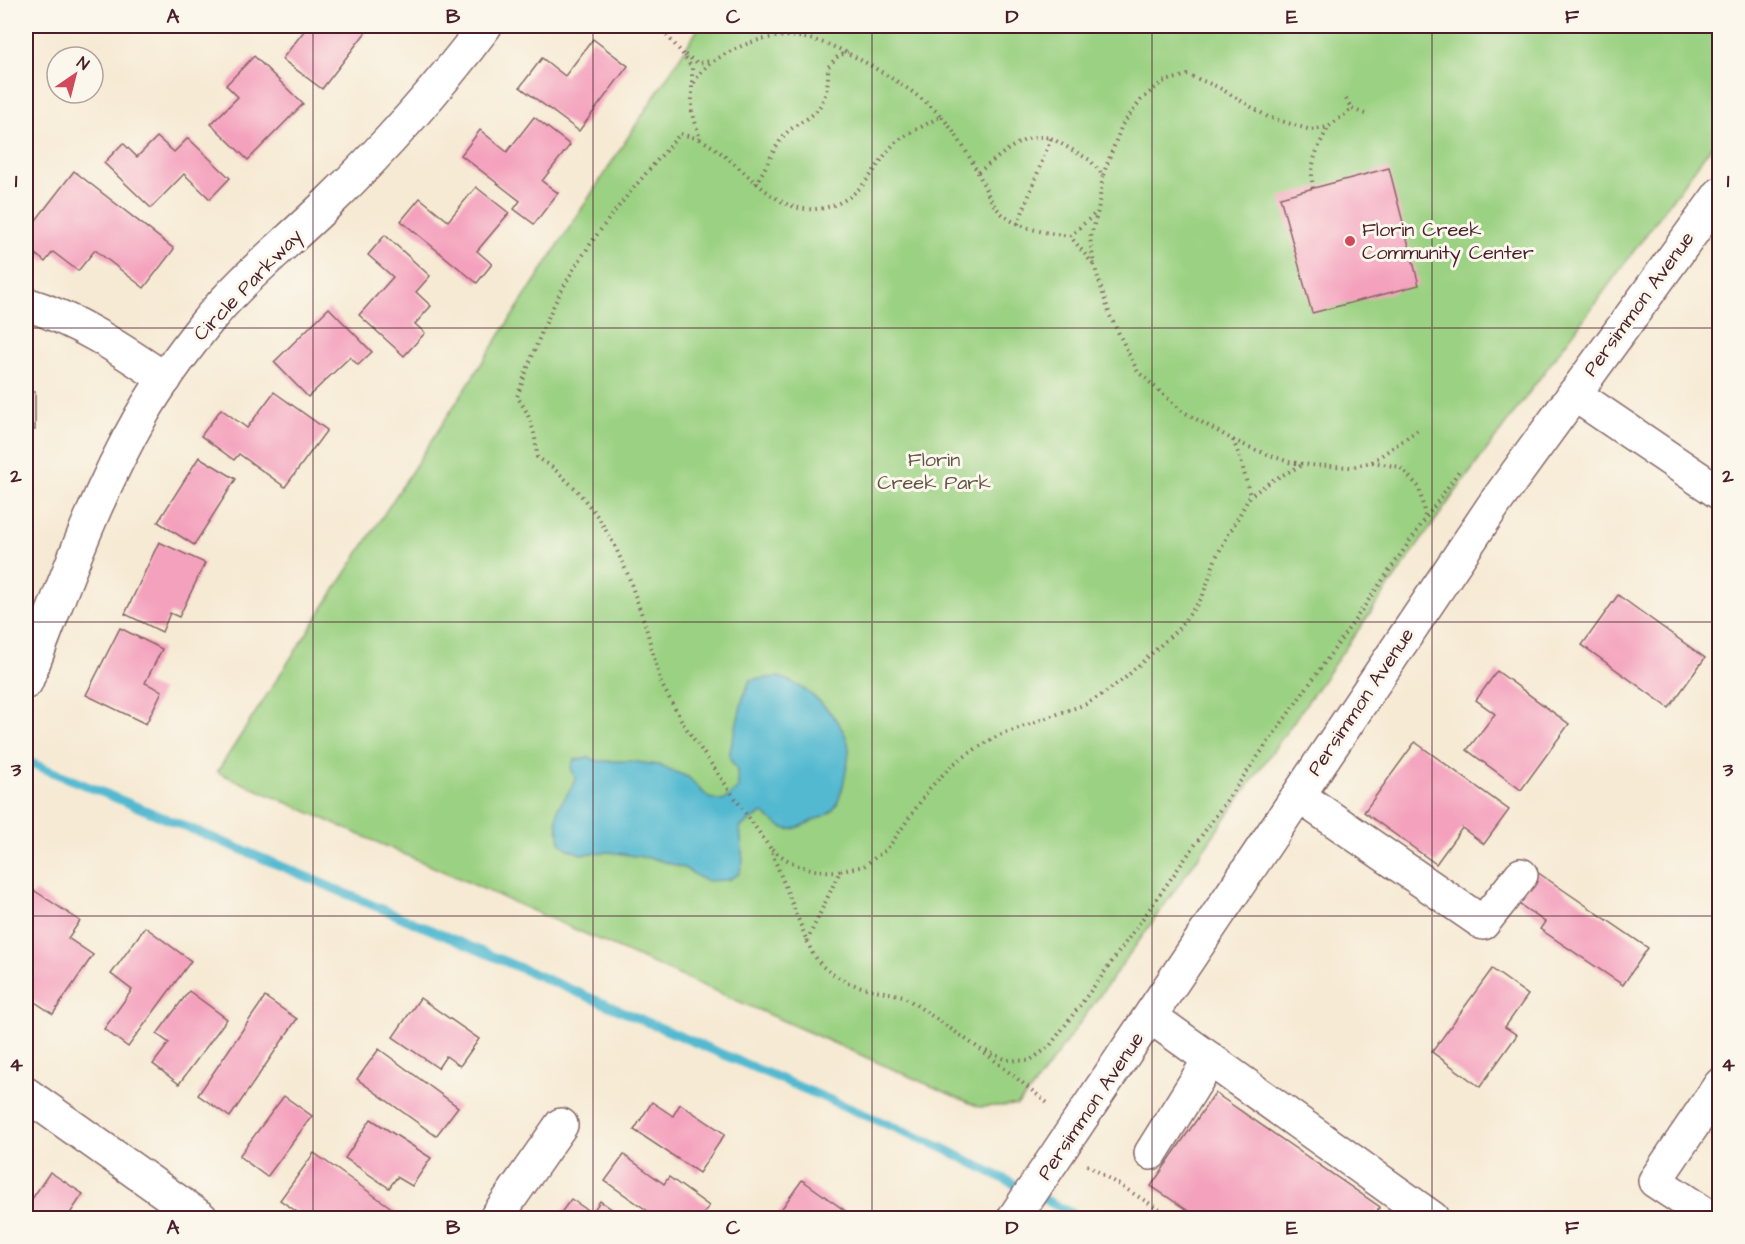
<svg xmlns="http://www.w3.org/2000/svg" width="1745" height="1244" font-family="'Architects Daughter',sans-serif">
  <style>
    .green { fill: #9bd182; stroke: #727856; stroke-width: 1.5 }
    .water { fill: #52b9d0; stroke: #4e6c7e; stroke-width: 1.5 }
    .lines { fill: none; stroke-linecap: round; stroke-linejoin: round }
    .stream { stroke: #52b9d0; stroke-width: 9 }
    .building { fill: #f4a1bd }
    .minor-casing { stroke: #866666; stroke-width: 36 }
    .path { stroke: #866666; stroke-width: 4; stroke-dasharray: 1.5 4.5; stroke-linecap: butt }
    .minor { stroke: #fff; stroke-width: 33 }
    .grid { fill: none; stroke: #4a1f2b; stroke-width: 1.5; stroke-opacity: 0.55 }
    .poi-dot { fill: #d1495b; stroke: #fbf7ec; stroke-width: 2 }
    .labels { text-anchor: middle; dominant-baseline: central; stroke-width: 6; stroke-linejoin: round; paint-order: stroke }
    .poi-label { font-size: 20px; fill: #4a1f2b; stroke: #fbf7ec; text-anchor: start }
    .street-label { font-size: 20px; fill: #4a1f2b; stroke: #fbf7ec }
    .park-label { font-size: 20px; fill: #625445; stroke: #fbf7ec }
    .neatline { fill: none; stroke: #4a1f2b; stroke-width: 2 }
    .grid-label { font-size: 20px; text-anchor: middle; font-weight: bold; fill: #4a1f2b }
  </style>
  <rect width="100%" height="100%" fill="#fbf7ec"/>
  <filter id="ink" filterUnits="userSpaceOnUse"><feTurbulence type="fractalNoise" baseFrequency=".0167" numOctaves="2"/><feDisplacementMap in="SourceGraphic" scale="12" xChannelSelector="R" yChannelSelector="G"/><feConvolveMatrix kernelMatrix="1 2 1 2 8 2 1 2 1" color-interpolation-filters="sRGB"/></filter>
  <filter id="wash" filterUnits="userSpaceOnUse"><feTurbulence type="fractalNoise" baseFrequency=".008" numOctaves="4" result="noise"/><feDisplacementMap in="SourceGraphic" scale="24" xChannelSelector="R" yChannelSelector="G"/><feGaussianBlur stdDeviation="1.35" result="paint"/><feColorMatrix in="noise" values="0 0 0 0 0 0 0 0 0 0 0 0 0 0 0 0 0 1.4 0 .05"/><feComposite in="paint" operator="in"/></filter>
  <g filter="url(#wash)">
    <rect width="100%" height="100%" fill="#f6ead4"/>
    <polygon class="green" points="700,26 1719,26 1719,136 1454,494 1139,941 1032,1089 1017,1105 979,1107 217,772"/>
    <path class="water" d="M 777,677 C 804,682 847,721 849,749 C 849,759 846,771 844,781 C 842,790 839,804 832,811 C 827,816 818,818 812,821 C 804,825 794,831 786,829 C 778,827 770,818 763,813 L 740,827 L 743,861 L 739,874 L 728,880 L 705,881 L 684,868 L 655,859 L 610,852 L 581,854 L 568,849 L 560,842 L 557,820 L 558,808 L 572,787 L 575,778 L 571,767 L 574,760 L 589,757 L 597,761 L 630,761 L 658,765 L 688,777 L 709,798 L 723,801 L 738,788 L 737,770 L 730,759 L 730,751 L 743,698 L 750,680 Z"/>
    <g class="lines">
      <polyline class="stream" points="26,761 281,866 945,1149 1081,1218"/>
    </g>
    <g id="blocks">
      <g class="building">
        <polygon points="308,26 365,26 369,28 322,89 282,59"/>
        <polygon points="593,39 628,66 579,131 520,87 542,58 565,76"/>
        <polygon points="254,56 303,104 248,160 211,124 238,97 226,85"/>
        <polygon points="534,117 570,145 542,181 558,193 534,224 514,209 520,201 461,155 480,130 507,152"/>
        <polygon points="157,137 174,152 188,138 230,178 210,199 184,174 151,208 104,163 123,143 137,157"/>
        <polygon points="1389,168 1419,285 1312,313 1280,197"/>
        <polygon points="74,171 174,249 144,288 95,250 78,271 53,252 45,262 26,246 26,233"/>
        <polygon points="476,187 509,213 477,251 492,264 477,283 401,221 420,198 448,221"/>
        <polygon points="385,235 430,276 416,292 431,306 415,324 425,333 404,356 359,315 393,277 368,255"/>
        <polygon points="329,308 372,352 358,365 350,357 308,397 274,362"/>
        <rect x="26" y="392" width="9" height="38"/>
        <polygon points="274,392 327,430 285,487 239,454 234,460 201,436 221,409 247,428"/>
        <polygon points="199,457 236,479 194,545 158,522"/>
        <polygon points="159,542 205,563 179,617 170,613 162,632 125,614"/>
        <polygon points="1618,595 1705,658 1669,708 1582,645"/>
        <polygon points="120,628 162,649 145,683 162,691 146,724 86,695"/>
        <polygon points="1497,671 1569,724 1521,790 1467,750 1495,714 1476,700"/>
        <polygon points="1415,742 1509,810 1484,844 1462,828 1436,864 1364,812"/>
        <polygon points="1537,872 1648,948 1623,985 1540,929 1545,922 1516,902"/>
        <polygon points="35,891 80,921 68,938 93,955 53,1014 26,996 26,986 35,971 26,965 26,906"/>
        <polygon points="145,927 191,961 128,1047 104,1029 132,990 111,974"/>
        <polygon points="1492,969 1528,995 1505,1027 1517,1035 1480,1087 1432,1052"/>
        <polygon points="189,991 227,1019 179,1084 153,1064 169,1043 157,1034"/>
        <polygon points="265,997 297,1019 230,1117 198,1095"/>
        <polygon points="420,998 479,1039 460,1066 446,1056 438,1068 393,1037"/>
        <polygon points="379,1049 458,1107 436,1136 357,1079"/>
        <polygon points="1215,1093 1380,1207 1372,1218 1199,1218 1151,1186"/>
        <polygon points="284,1096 312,1116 267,1177 239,1156"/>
        <polygon points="652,1102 673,1116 680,1104 725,1134 699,1173 634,1130"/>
        <polygon points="371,1119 431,1158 412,1186 397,1177 389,1188 345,1158"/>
        <polygon points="314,1153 403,1216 401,1218 306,1218 280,1200"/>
        <polygon points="624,1155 664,1184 669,1177 709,1206 701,1218 658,1218 605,1181"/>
        <polygon points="50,1172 83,1194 67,1218 26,1218 26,1204 28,1205"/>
        <polygon points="802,1180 851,1215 849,1218 775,1218"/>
        <polygon points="571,1199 592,1213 600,1201 625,1218 557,1218"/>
      </g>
    </g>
  </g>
  <g filter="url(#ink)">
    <use href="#blocks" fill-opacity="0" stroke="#866666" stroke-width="1.5"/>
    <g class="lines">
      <defs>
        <g id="minor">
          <path d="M 26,304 C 76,319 122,350 165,379"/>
          <polyline points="1574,394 1720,493"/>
          <path d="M 26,682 C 61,593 93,500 141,416 C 160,383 183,352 206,323 C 241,279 286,244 326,205 C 384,149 437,90 485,26"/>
          <polyline points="1299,796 1483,923 1521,875"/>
          <polyline points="1151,1017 1432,1218"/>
          <polyline points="26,1094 201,1218"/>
          <polyline points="1151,1153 1210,1059"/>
          <polyline points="496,1218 561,1125"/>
          <polyline points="1014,1218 1495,503 1720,194"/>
          <polyline points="1711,1218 1655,1181 1720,1085"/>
        </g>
      </defs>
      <use href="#minor" class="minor-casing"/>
      <g class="path">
        <path d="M 659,26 L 682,53 L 692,68 L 692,111 L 700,139 L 680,134 C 635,186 589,237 557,299 C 541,331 529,364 517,397 C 531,415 536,435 537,457 L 552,467 L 576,489 L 598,517 L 615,546 L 628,575 L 645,624 L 661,683 L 684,725 L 770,848 L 807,941 L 813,954 L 822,966 L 833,974 L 848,983 L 865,988 L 903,996 L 980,1049 L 1050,1105"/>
        <polyline points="685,55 698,63 712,61"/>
        <path d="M 694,83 C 703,66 714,60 731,51 C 787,22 828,40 878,70 C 900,83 922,97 941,116"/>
        <polyline points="1346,99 1352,109 1365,114"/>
        <polyline points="1051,138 1090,160 1103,175 1098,211 1090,238 1094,265 1110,316 1138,372 1182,411 1233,440 1258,451 1289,462 1310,465 1351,467 1372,462 1421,428"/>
        <path d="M 700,139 C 729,155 749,180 776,198 C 807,219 844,209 866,181 C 876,170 883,155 894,144 C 903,135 928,124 941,116 C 955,132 967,152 977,171 C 985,185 988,200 1000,212 C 1017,229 1047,233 1070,236 L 1093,264"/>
        <path d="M 978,172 C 1002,156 1021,132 1051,138 L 1018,224"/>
        <polyline points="1103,175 1122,125 1141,100 1162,82 1188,75 1218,87 1268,117 1311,130 1328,127 1352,109"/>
        <path d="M 756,184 C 765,169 772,152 782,138 C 790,128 798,124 808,118 C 825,107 829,86 828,67 L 838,56 L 848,52"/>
        <path d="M 1313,188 C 1309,165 1317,148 1328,128"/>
        <polyline points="1070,236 1097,212"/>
        <polyline points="1233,440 1241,460 1250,496"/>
        <polyline points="1372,462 1400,467 1419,487 1425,516"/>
        <path d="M 772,849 C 792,866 814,873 840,871"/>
        <polyline points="807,941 840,871 864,866 888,848 930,788 952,765 977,748 999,735 1086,704 1103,694 1125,678 1178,629 1202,598 1216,557 1250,496 1273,480 1304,464"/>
        <polyline points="986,1051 1007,1060 1029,1061 1049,1047 1101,977 1340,641 1461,468"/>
        <polyline points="1087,1165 1173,1218"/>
      </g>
      <use href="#minor" class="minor"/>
    </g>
  </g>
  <path class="grid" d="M 313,26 L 313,1218M 593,26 L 593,1218M 872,26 L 872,1218M 1152,26 L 1152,1218M 1432,26 L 1432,1218M 26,328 L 1720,328M 26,622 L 1720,622M 26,916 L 1720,916"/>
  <circle class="poi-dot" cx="1350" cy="241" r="6"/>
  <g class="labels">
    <g class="poi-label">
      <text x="1362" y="230">Florin Creek<tspan x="1362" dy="23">Community Center</tspan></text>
    </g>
    <g class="street-label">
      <text transform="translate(248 285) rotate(-46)">Circle Parkway</text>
      <text transform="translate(1639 304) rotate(-54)">Persimmon Avenue</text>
      <text transform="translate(1361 702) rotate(-56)">Persimmon Avenue</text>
      <text transform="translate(1091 1106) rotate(-56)">Persimmon Avenue</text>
    </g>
    <g class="park-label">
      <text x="934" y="460">Florin<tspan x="934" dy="23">Creek Park</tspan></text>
    </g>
  </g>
  <rect width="1745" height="1244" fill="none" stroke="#fbf7ec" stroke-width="66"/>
  <g transform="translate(75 75) rotate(35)"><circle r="28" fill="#fbf7ec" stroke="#b4a19f" stroke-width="1.5"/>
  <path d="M0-4.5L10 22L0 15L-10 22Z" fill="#d1495b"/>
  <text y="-9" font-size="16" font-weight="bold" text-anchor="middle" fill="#4a1f2b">N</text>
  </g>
  <rect x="33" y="33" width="1679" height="1178" class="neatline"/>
  <g class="grid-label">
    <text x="173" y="23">A</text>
    <text x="453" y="23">B</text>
    <text x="733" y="23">C</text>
    <text x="1012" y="23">D</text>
    <text x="1292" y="23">E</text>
    <text x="1572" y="23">F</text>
    <text x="16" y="187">1</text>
    <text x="1728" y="187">1</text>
    <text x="16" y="482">2</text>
    <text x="1728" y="482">2</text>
    <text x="16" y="776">3</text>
    <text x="1728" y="776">3</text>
    <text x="16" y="1071">4</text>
    <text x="1728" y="1071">4</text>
    <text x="173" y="1234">A</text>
    <text x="453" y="1234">B</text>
    <text x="733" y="1234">C</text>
    <text x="1012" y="1234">D</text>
    <text x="1292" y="1234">E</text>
    <text x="1572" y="1234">F</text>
  </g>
</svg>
